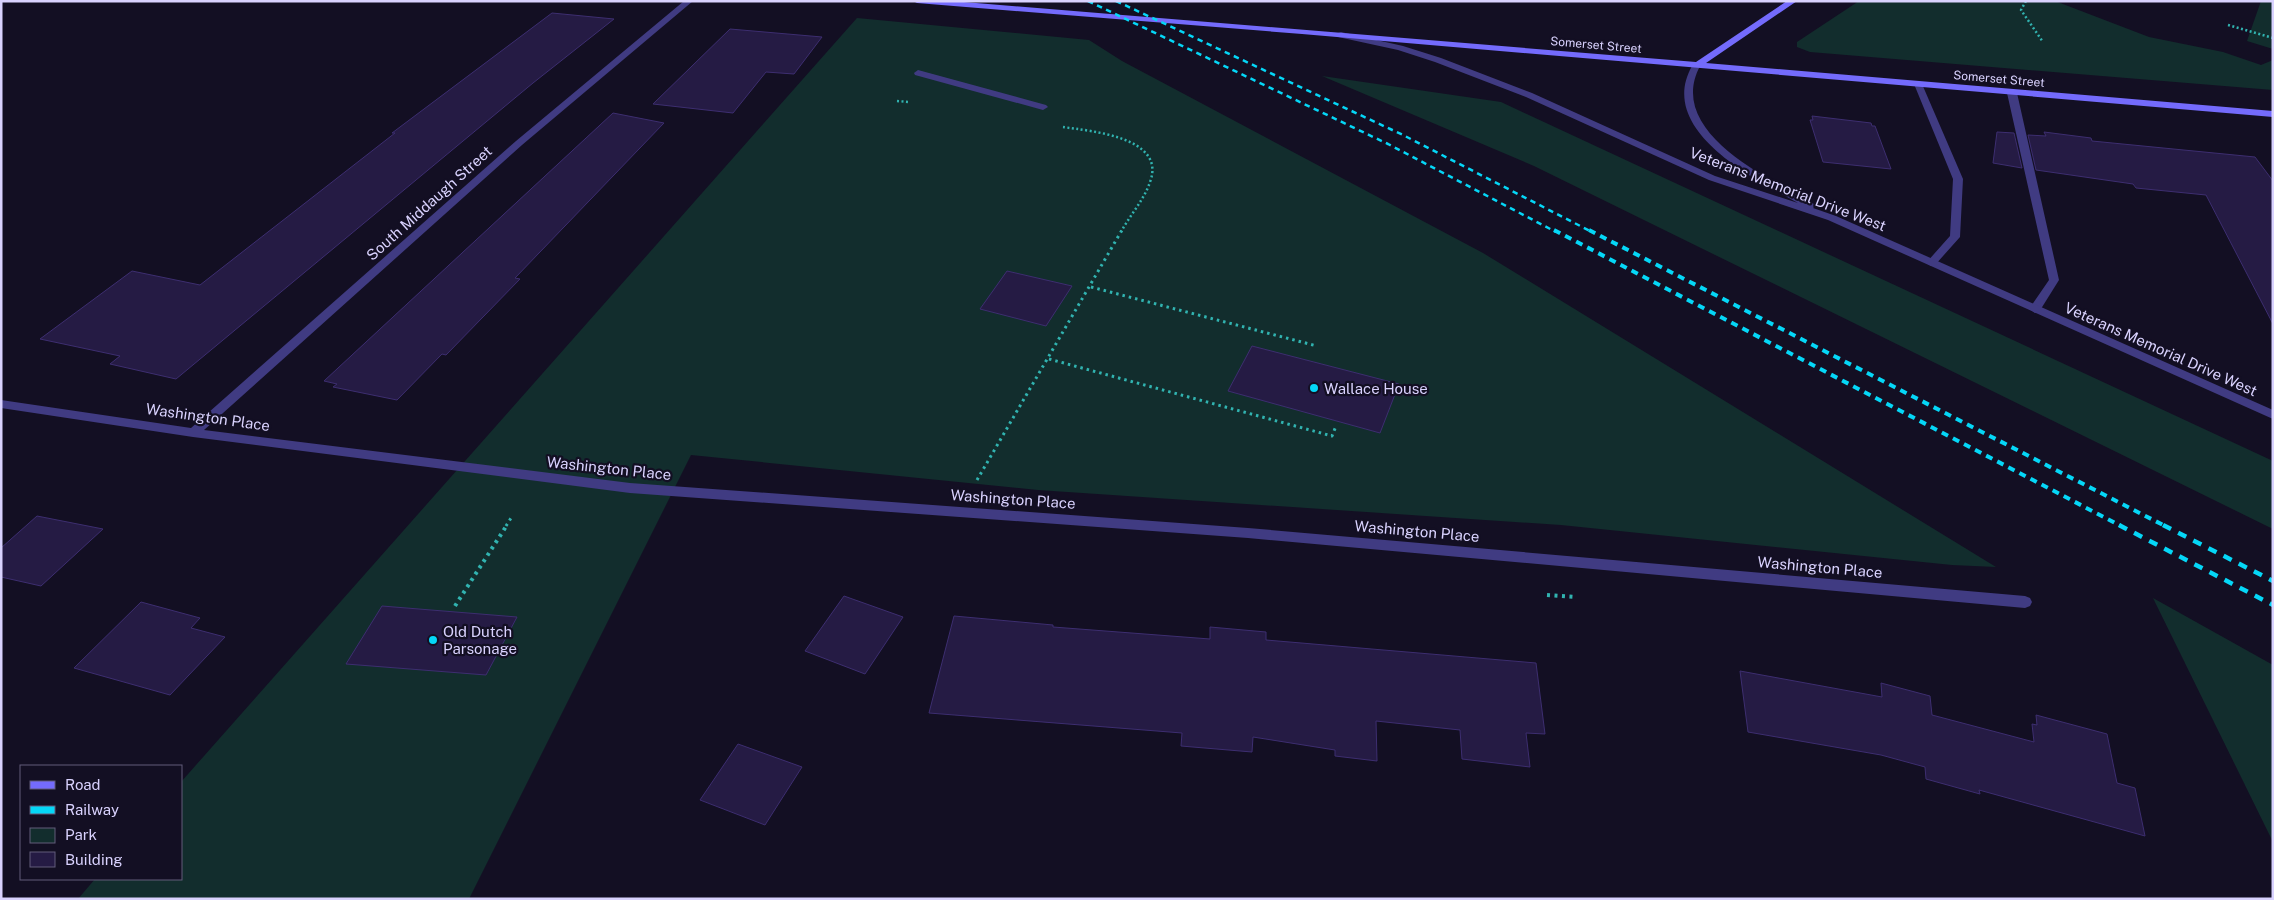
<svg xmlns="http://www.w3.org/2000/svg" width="2274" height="900" font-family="'Public Sans',sans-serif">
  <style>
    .green { fill: #122d2d }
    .building { fill: #251b44; stroke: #3d2e70 }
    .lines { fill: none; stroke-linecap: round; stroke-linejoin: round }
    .path-far2 { stroke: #31b3b0; stroke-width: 2.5; stroke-dasharray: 2 2.5; stroke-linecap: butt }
    .path-far1 { stroke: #31b3b0; stroke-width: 3; stroke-dasharray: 2.5 4; stroke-linecap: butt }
    .path { stroke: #31b3b0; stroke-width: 4; stroke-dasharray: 3 4.5; stroke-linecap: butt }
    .lane { fill: #403b82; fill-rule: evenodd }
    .street { fill: #403b82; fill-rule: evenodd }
    .secondary { fill: #746bfc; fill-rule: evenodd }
    .rail-far2 { stroke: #05d7f7; stroke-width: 2.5; stroke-dasharray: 5.5 4.5; stroke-linecap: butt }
    .rail-far1 { stroke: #05d7f7; stroke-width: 4; stroke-dasharray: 7 5.5; stroke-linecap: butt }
    .rail { stroke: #05d7f7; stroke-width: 4.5; stroke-dasharray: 9 8; stroke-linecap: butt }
    .poi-dot { fill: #05d7f7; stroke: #130f23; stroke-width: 2 }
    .labels { text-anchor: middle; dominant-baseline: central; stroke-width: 4.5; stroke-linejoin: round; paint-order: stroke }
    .far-street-label { font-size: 12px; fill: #d9d2fe; stroke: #130f23 }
    .street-label { font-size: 15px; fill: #d9d2fe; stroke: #130f23 }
    .poi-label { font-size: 15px; fill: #d9d2fe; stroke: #130f23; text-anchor: start }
  </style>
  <rect width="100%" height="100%" fill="#130f23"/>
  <g class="green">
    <polygon points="1859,1 2055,1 2149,37 2223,52 2261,65 2273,60 2273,90 1810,52 1797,47 1797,42"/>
    <polygon points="2261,1 2273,1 2273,49 2247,41"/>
    <polygon points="857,18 1089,40 1122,61 1483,253 1996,567 1952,565 1561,525 1038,490 691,455 469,899 78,899 95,879 181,879 181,782"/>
    <polygon points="1322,76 1501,102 2273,461 2273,529 1534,166"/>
    <polygon points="2153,598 2273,665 2273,842"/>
  </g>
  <g class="building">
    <polygon points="552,13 614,19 533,83 176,379 110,364 120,356 40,339 132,271 200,285 395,133 392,133"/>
    <polygon points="730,29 822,37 794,74 766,72 733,113 653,104"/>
    <polygon points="613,113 664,123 515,278 520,279 446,355 442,354 397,400 333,387 337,384 324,381"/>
    <polygon points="1812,116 1871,123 1872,126 1875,126 1891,169 1823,162 1810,120 1813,120"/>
    <polygon points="1997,132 2014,133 2022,168 1993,163"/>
    <polygon points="2044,132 2091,138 2092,141 2255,157 2273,181 2273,324 2206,195 2136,188 2133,184 2036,170 2028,135 2046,136"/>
    <polygon points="1007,271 1072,286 1046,326 980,309"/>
    <polygon points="1252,346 1399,384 1380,433 1228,391"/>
    <polygon points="37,516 103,529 41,586 1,577 1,548"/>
    <polygon points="844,596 903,617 865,674 805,651"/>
    <polygon points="141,602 200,618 191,628 225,637 170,695 74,668"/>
    <polygon points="382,606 517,617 486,675 346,664"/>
    <polygon points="954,616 1053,625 1053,627 1210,639 1210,627 1266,632 1266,640 1536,663 1545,734 1526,733 1530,767 1462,759 1460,730 1376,721 1377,761 1335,756 1335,750 1253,737 1252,752 1181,746 1182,733 929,713"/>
    <polygon points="1740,671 1882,697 1881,683 1930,696 1932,715 2034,742 2032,724 2037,725 2036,715 2107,734 2117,783 2135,788 2145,836 1979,790 1980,794 1926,779 1925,767 1881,755 1748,732"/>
    <polygon points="738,744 802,767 765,825 700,800"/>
  </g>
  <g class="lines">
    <g class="path-far2">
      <polyline points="2026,1 2021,10 2043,42"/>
      <polyline points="2228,25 2273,38"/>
      <polyline points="897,101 909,102"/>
      <path d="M 1063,127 C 1090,131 1167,137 1150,182 C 1144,200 1130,215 1121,232"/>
    </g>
    <g class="path-far1">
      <polyline points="1091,287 1317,346"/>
      <polyline points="1049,359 1332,436 1336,426"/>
      <polyline points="977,480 1122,230"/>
      <polyline points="506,526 511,518"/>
    </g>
    <g class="path">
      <polyline points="1547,595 1576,597"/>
      <polyline points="455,606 507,525"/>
    </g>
    <g class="lane">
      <polygon points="918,70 1046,105 1048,107 1043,110 915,75 914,73"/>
      <polygon points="1918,81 1922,84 1963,179 1960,237 1935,265 1931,266 1926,263 1950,236 1953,179 1914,84"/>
      <polygon points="2012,90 2017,93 2059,280 2039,312 2035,313 2029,309 2049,280 2007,93"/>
    </g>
    <g class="street">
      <polygon points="684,1 693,1 522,145 204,430 630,483 1248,528 2025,596 2030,598 2032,602 2030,606 2025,608 1248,538 630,493 193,437 1,408 1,400 191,428 516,141"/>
      <path d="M 1341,32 L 1403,46 L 1441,58 L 1532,93 L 1715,176 L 1798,203 C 1754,179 1656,130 1692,66 L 1699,64 L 1700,66 C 1665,132 1770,179 1814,204 L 1815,206 L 1813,208 L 1836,216 L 2273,410 L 2273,419 L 1828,220 L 1709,180 L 1526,97 L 1435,62 L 1398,50 L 1338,37 L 1338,33 Z"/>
    </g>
    <polygon class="secondary" points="913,1 952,1 1696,62 1787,1 1797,1 1706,63 2273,111 2273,117 1302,34 917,3"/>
    <g class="rail-far2">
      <polyline points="1088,1 1388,144 1556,232"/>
      <polyline points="1116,1 1403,135 1592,232"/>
    </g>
    <g class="rail-far1">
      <polyline points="1554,230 2121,526"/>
      <polyline points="1589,230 2165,526"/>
    </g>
    <g class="rail">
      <polyline points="2119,525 2273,605"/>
      <polyline points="2163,525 2273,581"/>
    </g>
  </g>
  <g class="poi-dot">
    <circle cx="1314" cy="388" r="5"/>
    <circle cx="433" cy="640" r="5"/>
  </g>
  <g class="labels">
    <g class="far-street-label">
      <text transform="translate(1596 45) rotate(5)">Somerset Street</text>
      <text transform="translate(1999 79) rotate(5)">Somerset Street</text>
    </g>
    <g class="street-label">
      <text transform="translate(1788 189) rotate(21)">Veterans Memorial Drive West</text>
      <text transform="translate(429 203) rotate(-42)">South Middaugh Street</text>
      <text transform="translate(2161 349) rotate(24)">Veterans Memorial Drive West</text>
      <text transform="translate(208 417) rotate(8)">Washington Place</text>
      <text transform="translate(609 468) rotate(6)">Washington Place</text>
      <text transform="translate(1013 499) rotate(4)">Washington Place</text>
      <text transform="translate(1417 531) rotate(5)">Washington Place</text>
      <text transform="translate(1820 567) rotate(5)">Washington Place</text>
    </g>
    <g class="poi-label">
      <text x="1324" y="388">Wallace House</text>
      <text x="443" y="631">Old Dutch<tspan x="443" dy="17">Parsonage</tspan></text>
    </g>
  </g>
  <rect width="2274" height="900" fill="none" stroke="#d9d2fe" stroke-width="5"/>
  <rect x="20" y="765" width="162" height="115" fill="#130f23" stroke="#625d7b"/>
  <rect x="30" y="781" width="25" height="8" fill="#746bfc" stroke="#625d7b"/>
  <text x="65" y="790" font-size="15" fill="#d9d2fe">Road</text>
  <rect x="30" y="806" width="25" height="8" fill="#05d7f7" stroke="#625d7b"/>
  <text x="65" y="815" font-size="15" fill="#d9d2fe">Railway</text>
  <rect x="30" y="828" width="25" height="15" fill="#122d2d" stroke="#625d7b"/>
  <text x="65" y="840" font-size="15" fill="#d9d2fe">Park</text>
  <rect x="30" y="852" width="25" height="15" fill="#251b44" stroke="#625d7b"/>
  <text x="65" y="865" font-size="15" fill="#d9d2fe">Building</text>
</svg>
